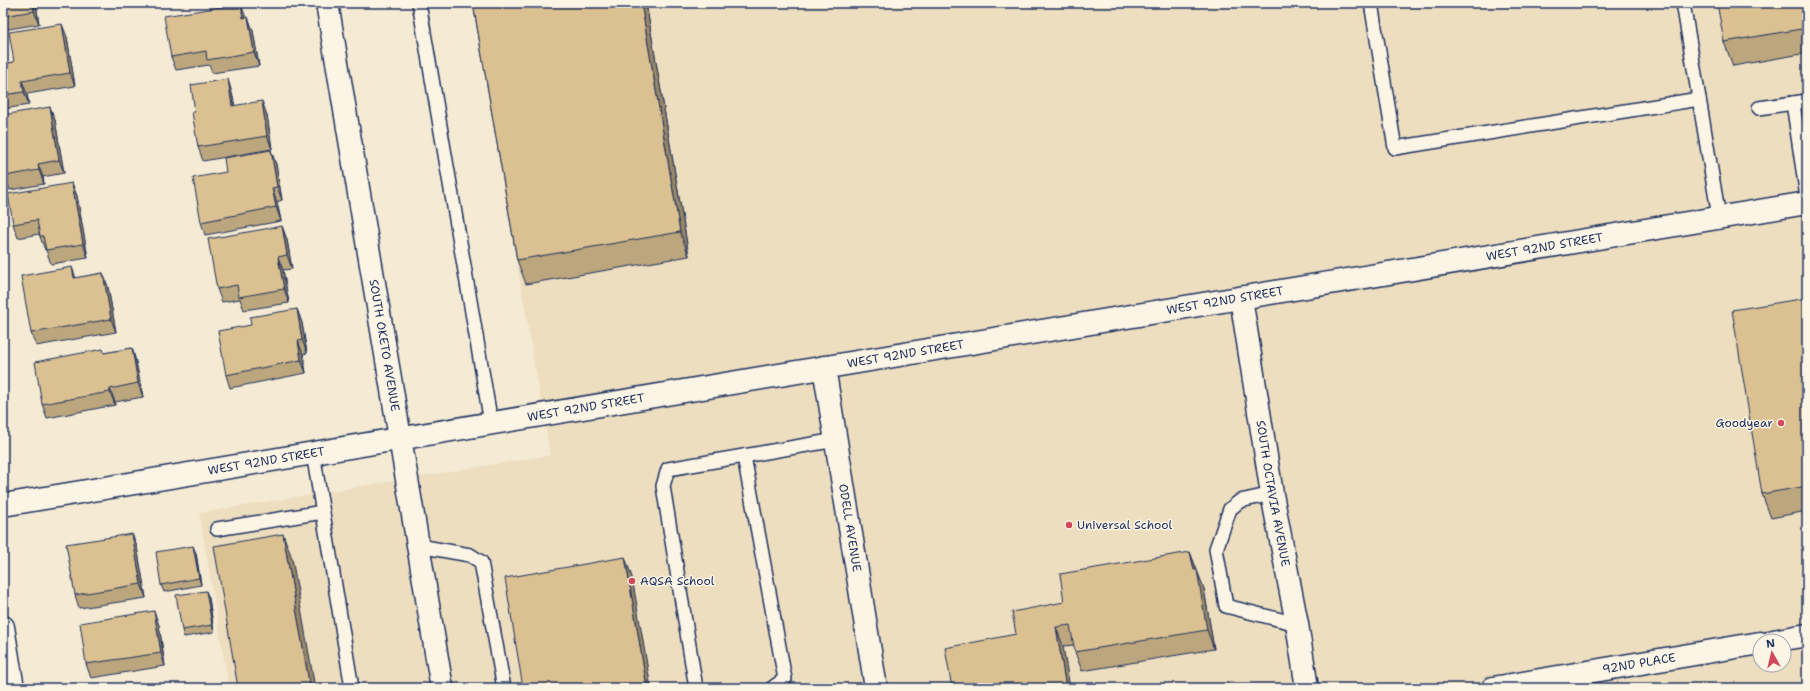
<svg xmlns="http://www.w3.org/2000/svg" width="1810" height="691" font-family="'Shantell Sans',sans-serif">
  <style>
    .built { fill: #eddec0; fill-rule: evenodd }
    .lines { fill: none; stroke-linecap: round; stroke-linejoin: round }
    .lane-casing { stroke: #1b2f5e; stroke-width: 16 }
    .street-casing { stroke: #1b2f5e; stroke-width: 25 }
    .lane { stroke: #fcf5e5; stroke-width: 13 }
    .street { stroke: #fcf5e5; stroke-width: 22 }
    .wall { fill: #bca67d; stroke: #1b2f5e }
    .shaded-wall { fill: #998766; stroke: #1b2f5e }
    .building { fill: #dbc191; stroke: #1b2f5e }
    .poi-dot { fill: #d1495b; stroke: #fcf5e5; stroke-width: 1.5 }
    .labels { text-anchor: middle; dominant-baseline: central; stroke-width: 3; stroke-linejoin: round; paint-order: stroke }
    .street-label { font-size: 12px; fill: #1b2f5e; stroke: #fcf5e5 }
    .poi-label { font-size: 12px; fill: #1b2f5e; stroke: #fcf5e5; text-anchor: start }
  </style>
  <rect width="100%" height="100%" fill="#f5ebd4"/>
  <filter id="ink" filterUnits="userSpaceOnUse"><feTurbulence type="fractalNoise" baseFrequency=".025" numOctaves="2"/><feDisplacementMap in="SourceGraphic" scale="8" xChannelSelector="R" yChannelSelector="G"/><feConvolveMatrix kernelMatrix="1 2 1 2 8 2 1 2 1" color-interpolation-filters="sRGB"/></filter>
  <g filter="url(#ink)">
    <path class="built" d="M 472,3 L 1807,3 L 1807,688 L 229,688 L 199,513 L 550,455 ZM 1760,641 L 1784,641 L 1784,665 L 1760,665 Z"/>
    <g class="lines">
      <defs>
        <g id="lane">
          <polyline points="419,3 491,423"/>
          <polyline points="1371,3 1395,148 1699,99"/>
          <polyline points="1683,3 1719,217"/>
          <polyline points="1793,103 1807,197"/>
          <polyline points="1759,108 1807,101"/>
          <polyline points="313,453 352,688"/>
          <polyline points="744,456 785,679 772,688"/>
          <polyline points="1272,494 1240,501 1230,509 1216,549 1226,606 1297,624"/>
          <polyline points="217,529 323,512"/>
          <polyline points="419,546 470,555 481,562 504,688"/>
          <polyline points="696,688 663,486 668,469 836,440"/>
        </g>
        <g id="street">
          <path id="s1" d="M 327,3 L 442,688"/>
          <path id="s2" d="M 1241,298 L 1272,494 L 1297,624 L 1307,688"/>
          <path id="s3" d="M 824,367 L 876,688"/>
          <path id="s4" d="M 3,505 L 1807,203"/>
          <polyline points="3,627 13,688"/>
          <polyline points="1773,641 1807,635"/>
          <path id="s5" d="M 1493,688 L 1760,643"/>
        </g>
      </defs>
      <use href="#lane" class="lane-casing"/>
      <use href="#street" class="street-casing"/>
      <use href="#lane" class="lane"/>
      <use href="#street" class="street"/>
    </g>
    <g class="wall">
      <polygon points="3,3 36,3 39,24 3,30"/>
      <polygon points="473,3 646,3 689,256 526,284 517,260"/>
      <polygon points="1807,3 1807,53 1733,66 1724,42"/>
      <polygon points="248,17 253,31 259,66 212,73 209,65 176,70 171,57 246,18"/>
      <polygon points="67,37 75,86 27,94 29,105 3,109 3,64 14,62"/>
      <polygon points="232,93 235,106 267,115 272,149 203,161 198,147 195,112"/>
      <polygon points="50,107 55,120 64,173 43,177 44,184 10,190 5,176 5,131"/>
      <polygon points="276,164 282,200 277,202 281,221 205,235 201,222"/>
      <polygon points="72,183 77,196 88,258 51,264 46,250 45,250 39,234 18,238 13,224"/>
      <polygon points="282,226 287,240 292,269 283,270 289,303 244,310 240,299 222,302 217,289"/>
      <polygon points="103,273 108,287 116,332 36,346 31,333 76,278"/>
      <polygon points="1807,298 1807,511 1771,518 1762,494"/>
      <polygon points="297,309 302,323 307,353 303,354 306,373 230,388 226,375 251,325"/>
      <polygon points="132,348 136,362 143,397 115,402 115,405 47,418 42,404 104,353"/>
      <polygon points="132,534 137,547 146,598 79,608 75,595"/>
      <polygon points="1190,552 1204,589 1214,649 1082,671 1075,652 1074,645 1063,646 1016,634 1064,602"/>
      <polygon points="196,553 201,585 164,592 161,585"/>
      <polygon points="209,598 214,632 184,637 182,630"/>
      <polygon points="159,625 165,666 91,678 86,664"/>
    </g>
    <g class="shaded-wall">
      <polygon points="33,3 36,3 39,24 34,11"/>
      <polygon points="641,3 646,3 689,256 680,232"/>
      <polygon points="241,4 246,18 243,18"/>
      <polygon points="248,17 253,31 259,66 254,52"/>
      <polygon points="62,24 67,37 75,86 70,73"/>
      <polygon points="228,79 232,93 237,120 232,106"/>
      <polygon points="22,81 27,94 29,105 24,92"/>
      <polygon points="262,101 267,115 272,149 267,136"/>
      <polygon points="50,107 55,120 64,173 59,160"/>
      <polygon points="271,150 276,164 282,200 277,187"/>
      <polygon points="38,164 43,177 44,184 39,170"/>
      <polygon points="72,183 77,196 88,258 83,244"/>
      <polygon points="272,188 277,202 281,221 276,207"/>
      <polygon points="282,226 287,240 292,269 287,255"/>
      <polygon points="278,257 283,270 289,303 284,289"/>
      <polygon points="72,267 77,281 74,278"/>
      <polygon points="103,273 108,287 116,332 111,319"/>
      <polygon points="297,309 302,323 307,353 302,340"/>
      <polygon points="298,341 303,354 306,373 301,360"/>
      <polygon points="132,348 136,362 143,397 138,383"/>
      <polygon points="110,389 115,402 115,405 110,392"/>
      <polygon points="132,534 137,547 146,598 141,584"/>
      <polygon points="283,534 292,558 315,688 310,688"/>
      <polygon points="193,546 196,553 201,585 199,578"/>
      <polygon points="1190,552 1204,589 1214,649 1207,630 1194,570"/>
      <polygon points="625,557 632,577 651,688 647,688"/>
      <polygon points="206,591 209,598 214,632 212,625"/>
      <polygon points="154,611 159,625 165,666 161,653"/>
      <polygon points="1056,627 1063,646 1070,688 1066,688"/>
    </g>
    <g class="building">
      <polygon points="3,3 33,3 34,11 3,16"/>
      <polygon points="473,3 641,3 680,232 517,260"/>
      <polygon points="1717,3 1806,3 1807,9 1807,28 1724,42"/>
      <polygon points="241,4 243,18 248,17 254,52 207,60 206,51 171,57 164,16"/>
      <polygon points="62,24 70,73 22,81 24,92 3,95 3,64 14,62 9,32"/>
      <polygon points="228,79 232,106 262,101 267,136 198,147 192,112 195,112 191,85"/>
      <polygon points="50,107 59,160 38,164 39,170 5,176 3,162 3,131 5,131 3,115"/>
      <polygon points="271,150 277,187 272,188 276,207 201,222 193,178 226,172 224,158"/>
      <polygon points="72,183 83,244 46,250 43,236 40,236 37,220 13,224 8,194"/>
      <polygon points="282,226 287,255 278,257 284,289 239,297 237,285 217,289 208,239"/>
      <polygon points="72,267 74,278 103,273 111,319 31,333 21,276"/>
      <polygon points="1807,298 1807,486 1762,494 1732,310"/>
      <polygon points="297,309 302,340 298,341 301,360 226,375 218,331 251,325 250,317"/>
      <polygon points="132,348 138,383 110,389 110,392 42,404 35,362 103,349 104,353"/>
      <polygon points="132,534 141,584 75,595 66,544"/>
      <polygon points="283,534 310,688 238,688 214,546"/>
      <polygon points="193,546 199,578 161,585 156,552"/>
      <polygon points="1190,552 1194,570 1197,570 1207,630 1075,652 1070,625 1056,627 1066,688 952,688 945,648 1016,634 1012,612 1064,602 1060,574"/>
      <polygon points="625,557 647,688 523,688 505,578"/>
      <polygon points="206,591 212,625 182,630 176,595"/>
      <polygon points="154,611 161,653 86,664 80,623"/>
      <polygon points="167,687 167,688 159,688"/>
    </g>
  </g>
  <g class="poi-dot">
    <circle cx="1781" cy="423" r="4"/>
    <circle cx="1069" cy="525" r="4"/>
    <circle cx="632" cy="581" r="4"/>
  </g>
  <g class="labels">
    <g class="street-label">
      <text stroke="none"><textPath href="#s4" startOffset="1563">WEST 92ND STREET</textPath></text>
      <text stroke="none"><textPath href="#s4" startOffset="1239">WEST 92ND STREET</textPath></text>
      <text stroke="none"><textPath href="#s1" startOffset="347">SOUTH OKETO AVENUE</textPath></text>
      <text stroke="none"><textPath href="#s4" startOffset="915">WEST 92ND STREET</textPath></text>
      <text stroke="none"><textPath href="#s4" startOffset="591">WEST 92ND STREET</textPath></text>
      <text stroke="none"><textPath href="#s4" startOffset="267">WEST 92ND STREET</textPath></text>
      <text stroke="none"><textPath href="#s2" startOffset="198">SOUTH OCTAVIA AVENUE</textPath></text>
      <text stroke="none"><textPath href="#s3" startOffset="163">ODELL AVENUE</textPath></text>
      <text stroke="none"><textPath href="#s5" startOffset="148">92ND PLACE</textPath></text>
    </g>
    <g class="poi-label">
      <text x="1773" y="423" text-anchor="end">Goodyear</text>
      <text x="1077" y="525">Universal School</text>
      <text x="640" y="581">AQSA School</text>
    </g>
  </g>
  <rect width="1810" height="691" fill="none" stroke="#fcf5e5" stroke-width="16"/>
  <rect x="8" y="8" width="1794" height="675" fill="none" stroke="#1b2f5e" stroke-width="1.5" filter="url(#ink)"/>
  <g transform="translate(1772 653) rotate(352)"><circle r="19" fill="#fcf5e5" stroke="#a2a6af"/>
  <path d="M0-3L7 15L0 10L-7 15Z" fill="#d1495b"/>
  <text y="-6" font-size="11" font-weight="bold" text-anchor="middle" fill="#1b2f5e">N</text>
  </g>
</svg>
